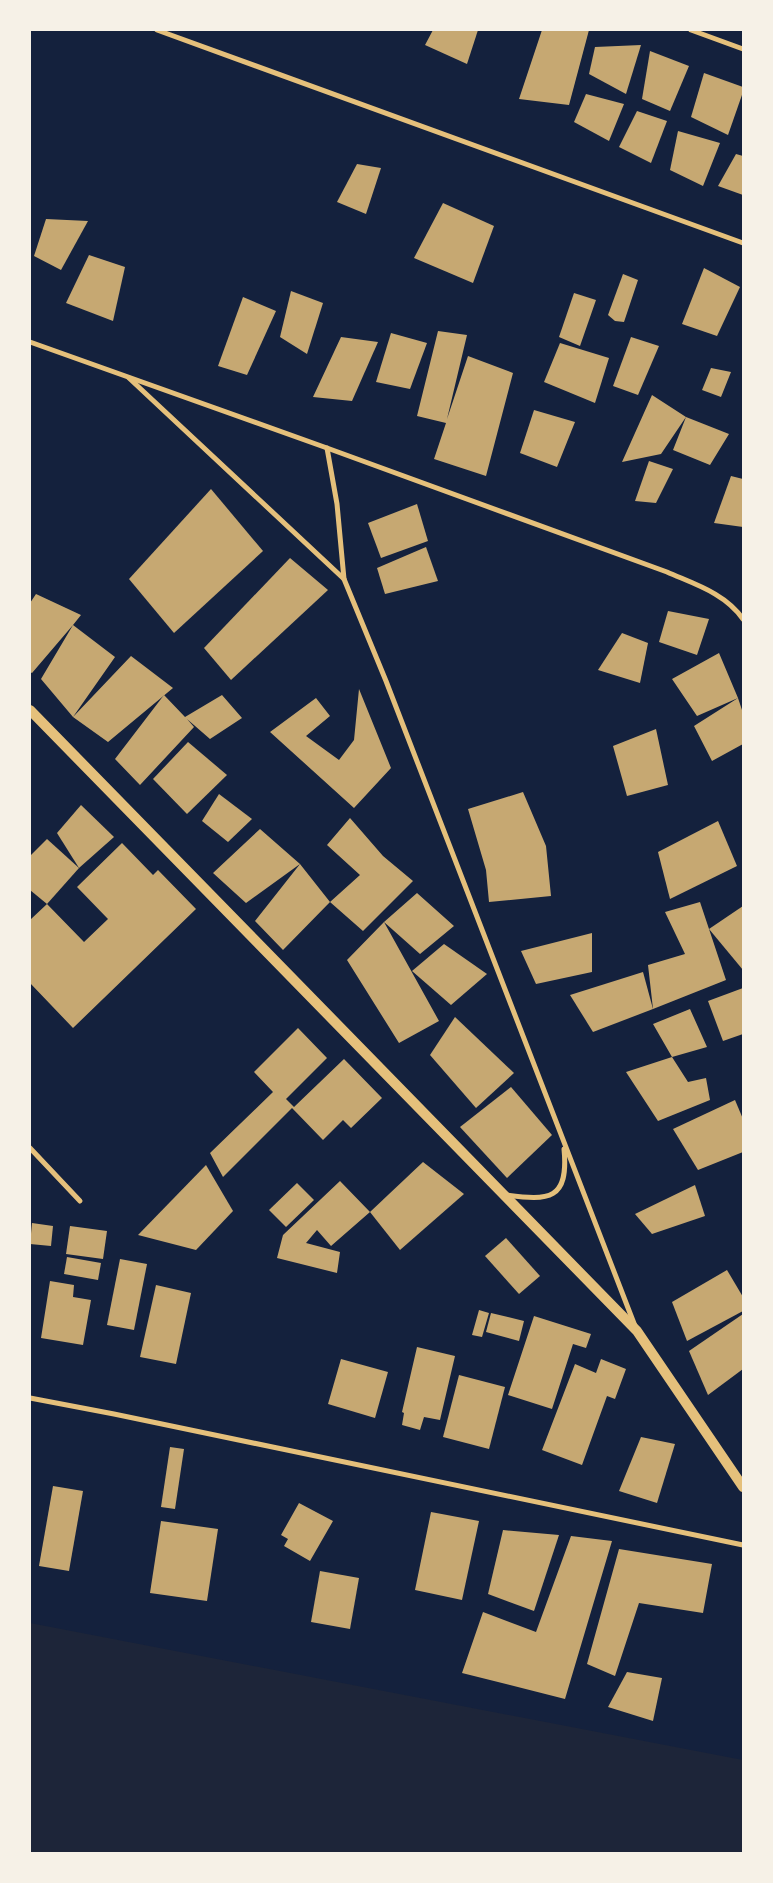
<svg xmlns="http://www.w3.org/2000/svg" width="773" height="1883" font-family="'IBM Plex Sans',sans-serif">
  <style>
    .green { fill: #1d2539 }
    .building { fill: #c6a872 }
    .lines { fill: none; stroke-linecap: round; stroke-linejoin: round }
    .minor { stroke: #e5c07b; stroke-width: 5 }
    .secondary { stroke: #e5c07b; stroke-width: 10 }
  </style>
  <rect width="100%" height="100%" fill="#14213d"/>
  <polygon class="green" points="30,1623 743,1760 743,1853 30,1853"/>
  <g class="building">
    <polygon points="433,30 478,30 467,64 425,45"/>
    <polygon points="542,30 589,30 569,105 519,99"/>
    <polygon points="641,45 626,94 589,74 595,47"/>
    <polygon points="650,51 689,66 670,111 642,99"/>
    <polygon points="704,73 743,87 743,92 728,135 691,117"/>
    <polygon points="586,94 624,104 609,141 574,122"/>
    <polygon points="637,111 667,121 651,163 619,147"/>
    <polygon points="678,131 720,143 703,186 670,170"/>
    <polygon points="736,154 743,156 743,195 718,186"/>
    <polygon points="357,164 381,168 366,214 337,202"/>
    <polygon points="443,203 494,226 473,283 414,258"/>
    <polygon points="46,219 88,221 61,270 34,256"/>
    <polygon points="89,255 125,267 113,321 66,303"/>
    <polygon points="704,268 740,287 717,336 682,324"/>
    <polygon points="623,274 638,280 624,322 615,321 608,315"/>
    <polygon points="291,291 323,303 307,354 280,337"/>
    <polygon points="574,293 596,300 580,346 559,337"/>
    <polygon points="243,297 276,311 247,375 218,366"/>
    <polygon points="438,331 467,335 447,419 468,356 513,373 486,476 434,459 446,423 417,416"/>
    <polygon points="391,333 427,343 410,389 376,382"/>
    <polygon points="341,337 378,342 352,401 313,397"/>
    <polygon points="631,337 659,346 638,395 613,386"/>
    <polygon points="560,343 609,358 595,403 544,382"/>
    <polygon points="711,368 731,372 721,397 702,390"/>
    <polygon points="652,395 686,417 729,434 710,465 673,450 686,417 661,454 622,462"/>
    <polygon points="534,410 575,422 557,467 520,453"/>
    <polygon points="649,461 673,469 656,503 635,501"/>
    <polygon points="731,476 743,479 743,527 714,523"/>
    <polygon points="211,489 263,551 174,633 129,579"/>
    <polygon points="417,504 428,541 381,558 368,523"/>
    <polygon points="426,547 438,581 385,594 377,568"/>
    <polygon points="290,558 328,590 231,680 204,648"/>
    <polygon points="36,594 81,615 73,625 115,657 73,717 131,656 173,688 108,742 73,717 41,679 73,625 32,673 30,672 30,603"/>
    <polygon points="668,611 709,619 697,655 659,642"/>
    <polygon points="622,633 648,643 640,683 598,670"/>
    <polygon points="719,653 738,698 743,713 743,744 712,761 694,726 738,698 697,716 672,679"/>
    <polygon points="359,689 391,768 354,808 270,732 316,698 330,716 306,736 339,760 354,740"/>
    <polygon points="164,695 185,717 222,695 242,718 210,739 187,719 194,727 140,785 115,759"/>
    <polygon points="656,729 668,785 627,796 613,746"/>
    <polygon points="188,742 227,775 187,814 153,779"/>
    <polygon points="523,792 546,846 551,896 489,902 486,870 468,809"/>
    <polygon points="219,794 252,819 228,842 202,821"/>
    <polygon points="81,805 114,837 79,868 57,833"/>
    <polygon points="350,818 383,856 413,881 363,931 330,902 360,875 327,845"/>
    <polygon points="718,821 737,866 670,899 658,852"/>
    <polygon points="260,829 300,864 330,902 283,950 255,921 300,864 246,903 213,873"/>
    <polygon points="47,839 79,868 47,904 30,890 30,856"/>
    <polygon points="122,843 153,875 158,870 196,909 73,1028 30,983 30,920 47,904 84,942 108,919 77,887"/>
    <polygon points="417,893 454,926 420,954 384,922 439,1021 399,1043 347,960 384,922"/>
    <polygon points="700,902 726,980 653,1009 648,965 685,954 665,912"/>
    <polygon points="743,906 743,970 709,929"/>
    <polygon points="592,933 592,972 536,984 521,951"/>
    <polygon points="444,944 487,974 451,1005 412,971"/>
    <polygon points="643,972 653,1009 593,1032 570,995"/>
    <polygon points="743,988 743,1034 723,1041 708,1001"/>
    <polygon points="690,1009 707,1047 672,1057 688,1082 706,1078 710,1100 658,1121 626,1072 672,1057 653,1024"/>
    <polygon points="455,1017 514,1073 476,1108 430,1055"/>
    <polygon points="298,1028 327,1058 286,1099 294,1107 344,1059 382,1098 351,1128 343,1120 323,1140 292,1108 223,1177 210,1153 273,1092 254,1072"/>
    <polygon points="511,1087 552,1135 507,1178 460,1127"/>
    <polygon points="735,1100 743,1119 743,1152 698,1170 673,1129"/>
    <polygon points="423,1162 464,1194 400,1250 370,1212"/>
    <polygon points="206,1165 233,1211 196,1250 138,1235"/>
    <polygon points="340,1181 370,1212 331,1246 317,1230 306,1243 340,1252 337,1273 277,1258 283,1235"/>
    <polygon points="297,1183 314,1200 286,1227 269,1210"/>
    <polygon points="695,1185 705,1216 652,1234 635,1214"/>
    <polygon points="32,1223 53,1226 51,1246 30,1244"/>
    <polygon points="70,1226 107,1231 103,1259 66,1254"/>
    <polygon points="506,1238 540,1276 519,1294 485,1256"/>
    <polygon points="67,1257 101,1263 98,1280 64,1274"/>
    <polygon points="120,1259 147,1264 134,1330 107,1325"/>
    <polygon points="727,1270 743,1297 743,1311 687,1341 672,1302"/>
    <polygon points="50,1281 74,1285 73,1297 91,1300 83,1345 41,1338"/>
    <polygon points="156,1285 191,1293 176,1364 140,1357"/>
    <polygon points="479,1310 489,1313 482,1337 472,1335"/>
    <polygon points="491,1313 524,1321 519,1341 486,1332"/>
    <polygon points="743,1314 743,1369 708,1395 689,1351"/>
    <polygon points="534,1316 591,1334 586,1348 573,1344 552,1409 508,1395"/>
    <polygon points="417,1347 455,1356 440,1420 424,1417 420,1430 402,1425 404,1413 402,1412"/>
    <polygon points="341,1359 388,1372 375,1418 328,1404"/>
    <polygon points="601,1359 626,1369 615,1399 607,1396 582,1465 542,1450 575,1364 596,1373"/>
    <polygon points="459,1375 505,1387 489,1449 443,1437"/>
    <polygon points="641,1437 675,1444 657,1503 619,1491"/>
    <polygon points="170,1447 184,1449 175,1509 161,1507"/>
    <polygon points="53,1486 83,1491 69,1571 39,1566"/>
    <polygon points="299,1503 333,1521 310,1561 284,1546 288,1539 281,1535"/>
    <polygon points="431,1512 479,1521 462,1600 415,1590"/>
    <polygon points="161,1521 218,1529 207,1601 150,1593"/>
    <polygon points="503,1530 559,1535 534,1611 488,1594"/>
    <polygon points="571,1536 612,1541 565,1699 462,1673 483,1612 536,1632"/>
    <polygon points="619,1549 712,1564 703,1613 639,1603 615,1676 587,1664"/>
    <polygon points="320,1571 359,1578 350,1629 311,1622"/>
    <polygon points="627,1672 662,1678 653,1721 608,1707"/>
  </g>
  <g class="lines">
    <g class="minor">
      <polyline points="157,30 743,243"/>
      <polyline points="691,30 743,49"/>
      <path d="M 30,342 L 327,448 L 667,572 C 694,584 725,593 743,619"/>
      <polyline points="129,378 344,579"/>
      <polyline points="327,448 337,504 344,579 386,681 635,1326"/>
      <polyline points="30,1148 80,1201"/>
      <path d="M 506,1195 C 549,1201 569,1200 564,1149"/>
      <polyline points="30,1398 114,1414 743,1545"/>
    </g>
    <polyline class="secondary" points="30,710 637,1331 743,1487"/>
  </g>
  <rect width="773" height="1883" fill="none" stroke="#f6f1e7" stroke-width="62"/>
</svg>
